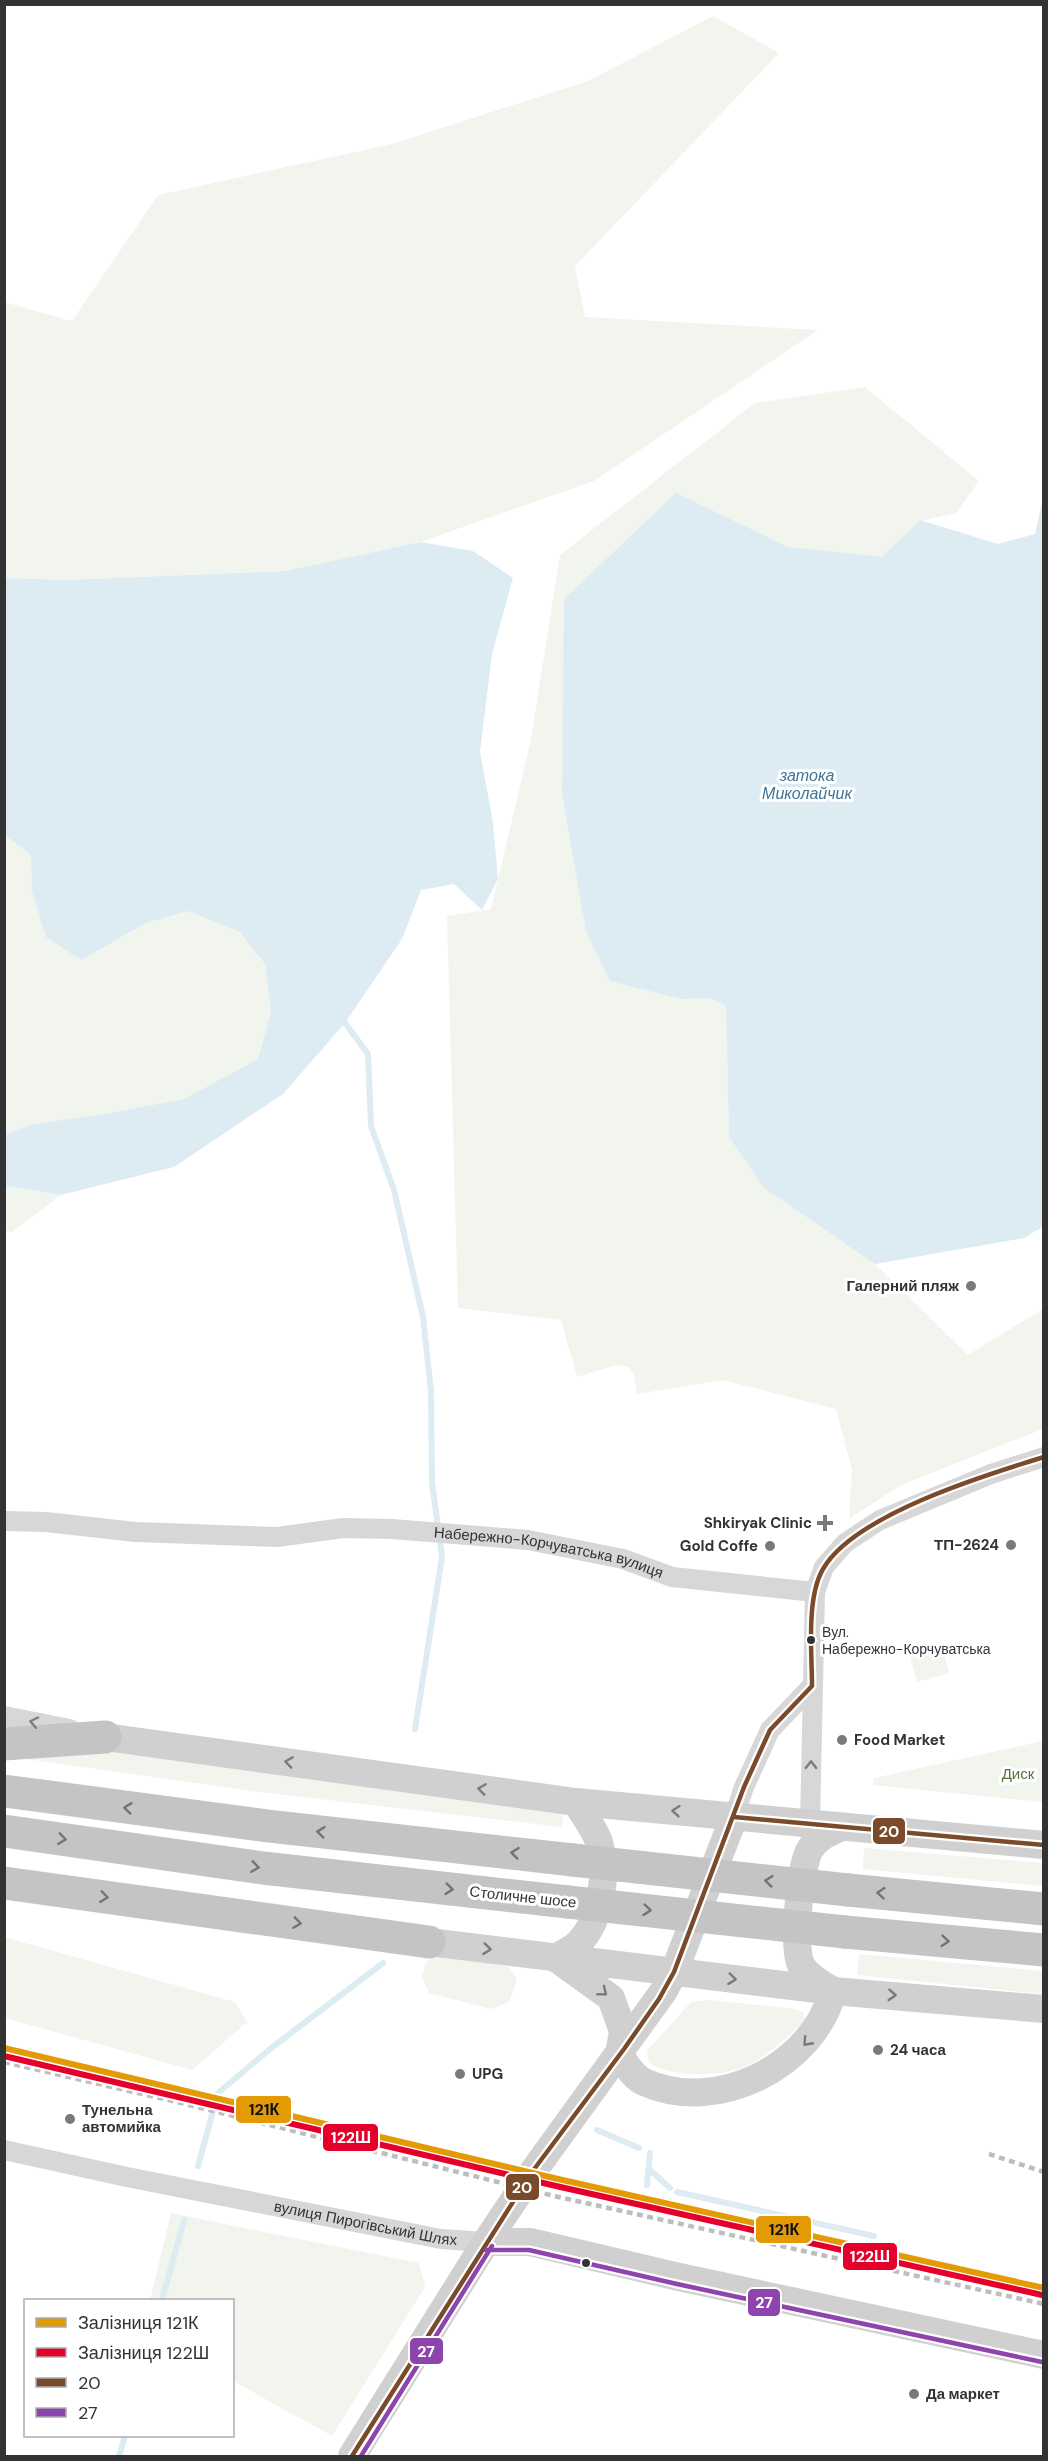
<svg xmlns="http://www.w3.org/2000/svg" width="1048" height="2461" font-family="'DM Sans',sans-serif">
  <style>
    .green { fill: #f1f5ed }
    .water { fill: #ddebf3 }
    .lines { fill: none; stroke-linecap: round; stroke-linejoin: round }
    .stream { stroke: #ddebf3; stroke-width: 6 }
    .street { stroke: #d7d7d7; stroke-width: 20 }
    .secondary { stroke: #d0d0d0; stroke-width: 28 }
    .highway { stroke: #c4c4c4; stroke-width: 33 }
    .rail { stroke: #bebebe; stroke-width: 4.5; stroke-dasharray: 6 4.5; stroke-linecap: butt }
    .highway-bridge { stroke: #c4c4c4; stroke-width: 33 }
    .bus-1-casing { stroke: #fff; stroke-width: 9 }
    .bus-2-casing { stroke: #fff; stroke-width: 9 }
    .bus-1 { stroke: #7a4b2a; stroke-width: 4.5 }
    .bus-2 { stroke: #8e44ad; stroke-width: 4.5 }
    .rail-1-casing { stroke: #fff; stroke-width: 10 }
    .rail-2-casing { stroke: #fff; stroke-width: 10 }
    .rail-1 { stroke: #e39a05; stroke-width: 6 }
    .rail-2 { stroke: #e4002b; stroke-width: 6 }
    .oneway { stroke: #7d7d7d }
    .oneway2 { stroke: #7a7a7a }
    .oneway3 { stroke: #747474 }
    .poi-dot { fill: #7a7a7a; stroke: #fff; stroke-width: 2 }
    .bus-dot { fill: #333; stroke: #fff; stroke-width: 2 }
    .labels { text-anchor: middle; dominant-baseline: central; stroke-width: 6; stroke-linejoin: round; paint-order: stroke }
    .bus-label { font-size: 14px; fill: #333; stroke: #fff; text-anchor: start }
    .poi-label { font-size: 15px; font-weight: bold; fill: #333; stroke: #fff; text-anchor: start }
    .street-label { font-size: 15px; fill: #333; stroke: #fff }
    .park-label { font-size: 15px; fill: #56703f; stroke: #fff }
    .water-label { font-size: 16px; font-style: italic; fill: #3f7597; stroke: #fff }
    .line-badge { stroke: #fff; stroke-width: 2 }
    .badge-label { font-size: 16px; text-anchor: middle; font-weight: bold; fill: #fff }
    .pale-badge-label { font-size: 16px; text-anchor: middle; font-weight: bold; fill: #111 }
  </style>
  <rect width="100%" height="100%" fill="#fff"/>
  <g class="green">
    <polygon points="713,16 779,53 575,266 585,317 818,330 594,481 420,542 286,571 65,580 5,578 4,302 72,321 158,195 392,144 588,81"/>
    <polygon points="865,387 979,481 956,513 920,521 711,997 726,1006 729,1137 764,1188 875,1264 968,1355 1043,1309 1043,1429 901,1485 849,1519 852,1470 836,1409 723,1380 637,1394 634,1375 628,1367 616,1365 577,1377 561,1320 458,1308 447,916 491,909 531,739 560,555 755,403"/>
    <polygon points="6,835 31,855 32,891 80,960 146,923 188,911 241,932 265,964 271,1012 258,1059 184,1099 105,1114 33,1124 5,1135"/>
    <polygon points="4,1186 61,1195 12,1232 5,1231"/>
    <polygon points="941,1644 949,1673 917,1682 909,1653"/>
    <polygon points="1043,1741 1043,1802 873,1785 874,1778"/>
    <polygon points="82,1748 564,1810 562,1827 259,1792 5,1756"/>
    <polygon points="864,1848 1043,1863 1043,1886 863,1869"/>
    <polygon points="4,1937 235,2002 247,2022 192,2070 5,2018"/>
    <polygon points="859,1954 1043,1971 1043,1994 857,1975"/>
    <polygon points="436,1956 508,1966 517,1979 509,2002 491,2009 429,1993 422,1977 426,1962"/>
    <path d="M 711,2000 L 795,2009 L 803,2012 L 805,2020 C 789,2036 761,2062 739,2069 C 715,2076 670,2077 649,2063 L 647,2051 L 691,2002 Z"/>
    <polygon points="171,2213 419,2263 425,2287 332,2436 233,2381 232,2300 150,2300"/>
  </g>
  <g class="water">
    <polygon points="676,493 788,547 882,557 920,520 998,544 1035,534 1043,498 1044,1226 1024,1238 875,1264 764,1188 729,1137 726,1006 711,998 682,999 610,981 586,931 562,794 564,599"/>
    <polygon points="420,542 473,551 513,578 492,654 480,752 493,823 498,879 482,910 454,884 421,890 402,939 345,1023 283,1094 174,1167 61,1195 5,1186 5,1135 33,1124 105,1114 184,1099 258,1059 271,1012 265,964 240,932 188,911 146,923 81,960 46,937 32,891 31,855 5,835 5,578 65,580 286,571"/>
  </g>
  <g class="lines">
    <g class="stream">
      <polyline points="345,1023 368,1054 371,1126 394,1190 423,1317 431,1391 432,1482 442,1557 415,1729"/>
      <polyline points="597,2130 639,2148"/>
      <polyline points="198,2166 218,2093 270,2049 383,1963"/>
      <polyline points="650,2170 670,2188"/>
      <polyline points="647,2185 650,2153"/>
      <polyline points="677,2192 874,2236"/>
      <polyline points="162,2300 184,2220"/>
      <polyline points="119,2456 125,2436"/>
    </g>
    <g class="street">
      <path id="s1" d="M 4,1521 L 46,1522 L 135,1532 L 277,1537 L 343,1528 L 392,1529 L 528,1540 L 623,1559 L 672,1577 L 815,1592"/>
      <polyline points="4,1716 70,1729"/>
      <polyline points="734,1817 744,1787 770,1730 812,1686"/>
      <polyline points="810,1824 815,1592 824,1567 845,1543 880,1520 991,1474 1044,1457"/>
      <path id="s2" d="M 4,2150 L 127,2177 L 441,2239 L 486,2242"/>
    </g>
    <g class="secondary">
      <polyline points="105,1737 576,1802 1044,1845"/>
      <polyline points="429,1942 833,1991 1044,2009"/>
      <path d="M 556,1958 C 563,1953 573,1949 579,1943 C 602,1918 608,1873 599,1842 C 594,1828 583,1814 576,1802"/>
      <path d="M 557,1959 L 611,1998 L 623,2031 L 619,2055 C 626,2064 633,2077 644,2082 C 717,2115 813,2066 833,1991"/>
      <path d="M 833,1991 C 822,1984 808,1977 801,1965 C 792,1946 800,1870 809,1851 C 817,1837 828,1833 842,1827"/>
      <polyline points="486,2242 530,2242 679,2277 1044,2355"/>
      <polyline points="352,2456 486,2242 532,2173 663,1992 674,1972 734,1817"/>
    </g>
    <g class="highway">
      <polyline points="4,1744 105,1737"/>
      <polyline points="4,1791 268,1826 573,1860"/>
      <polyline points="4,1831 263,1868 568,1902"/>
      <polyline points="4,1883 429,1942"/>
      <polyline points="848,1890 1044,1909"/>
      <polyline points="845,1932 1044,1950"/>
    </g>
    <g class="rail">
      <polyline points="4,2062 181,2103 554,2196 1044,2304"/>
      <polyline points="989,2154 1044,2172"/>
    </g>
    <g class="highway-bridge">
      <polyline points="573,1860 848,1890"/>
      <polyline points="568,1902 845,1932"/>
    </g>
    <defs>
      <g id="bus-1">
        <polyline points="734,1817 1044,1845"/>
        <path d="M 352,2456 L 532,2172 L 624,2049 L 659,1999 L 674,1972 L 744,1787 L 770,1730 L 812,1686 C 812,1653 806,1598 823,1569 C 854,1515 985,1475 1044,1457"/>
      </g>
      <g id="bus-2">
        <polyline points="486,2250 529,2250 677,2284 1042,2362"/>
        <polyline points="361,2456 492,2246"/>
      </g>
    </defs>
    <use href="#bus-1" class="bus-1-casing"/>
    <use href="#bus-2" class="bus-2-casing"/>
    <use href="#bus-1" class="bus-1"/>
    <use href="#bus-2" class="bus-2"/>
    <defs>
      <polyline id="rail-1" points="4,2048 558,2179 1044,2288"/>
      <polyline id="rail-2" points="4,2056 556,2186 1042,2295"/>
    </defs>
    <use href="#rail-1" class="rail-1-casing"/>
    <use href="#rail-2" class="rail-2-casing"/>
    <use href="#rail-1" class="rail-1"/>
    <use href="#rail-2" class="rail-2"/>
  </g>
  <defs><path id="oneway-chevron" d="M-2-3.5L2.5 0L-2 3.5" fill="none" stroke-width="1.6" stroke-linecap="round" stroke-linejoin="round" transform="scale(1.5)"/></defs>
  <g class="oneway">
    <use href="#oneway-chevron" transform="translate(34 1722) rotate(-168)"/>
    <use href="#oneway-chevron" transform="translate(811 1765) rotate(-89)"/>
  </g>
  <g class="oneway2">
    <use href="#oneway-chevron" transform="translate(289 1762) rotate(-172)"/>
    <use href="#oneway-chevron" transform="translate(482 1789) rotate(-172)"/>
    <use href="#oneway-chevron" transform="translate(676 1811) rotate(-175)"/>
    <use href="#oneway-chevron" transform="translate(487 1949) rotate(7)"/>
    <use href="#oneway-chevron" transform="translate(732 1979) rotate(7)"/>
    <use href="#oneway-chevron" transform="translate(603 1992) rotate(39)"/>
    <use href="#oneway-chevron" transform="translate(892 1995) rotate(4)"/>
    <use href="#oneway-chevron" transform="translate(807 2042) rotate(132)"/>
  </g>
  <g class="oneway3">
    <use href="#oneway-chevron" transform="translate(128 1808) rotate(-173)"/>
    <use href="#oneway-chevron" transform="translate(321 1832) rotate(-174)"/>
    <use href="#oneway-chevron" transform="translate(62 1839) rotate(8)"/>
    <use href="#oneway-chevron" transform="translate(515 1853) rotate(-174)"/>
    <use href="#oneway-chevron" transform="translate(255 1867) rotate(8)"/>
    <use href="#oneway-chevron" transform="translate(769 1881) rotate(-174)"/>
    <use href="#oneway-chevron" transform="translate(449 1889) rotate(6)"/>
    <use href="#oneway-chevron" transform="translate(881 1893) rotate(-175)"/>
    <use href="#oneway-chevron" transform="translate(104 1897) rotate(8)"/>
    <use href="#oneway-chevron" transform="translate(647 1910) rotate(6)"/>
    <use href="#oneway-chevron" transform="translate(297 1923) rotate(8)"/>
    <use href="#oneway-chevron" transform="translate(945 1941) rotate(5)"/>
  </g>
  <g class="poi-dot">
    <circle cx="971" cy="1286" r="6"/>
    <path d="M822 1514h6v6h6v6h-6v6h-6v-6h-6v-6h6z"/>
    <circle cx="1011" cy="1545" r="6"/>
    <circle cx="770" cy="1546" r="6"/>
    <circle cx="842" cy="1740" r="6"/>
    <circle cx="878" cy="2050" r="6"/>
    <circle cx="460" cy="2074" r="6"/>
    <circle cx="70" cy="2119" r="6"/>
    <circle cx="914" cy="2394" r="6"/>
  </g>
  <g class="bus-dot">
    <circle cx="811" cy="1640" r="5"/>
    <circle cx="586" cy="2263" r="5"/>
  </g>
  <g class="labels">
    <g class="bus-label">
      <text x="822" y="1632">Вул.<tspan x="822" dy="17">Набережно-Корчуватська</tspan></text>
    </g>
    <g class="poi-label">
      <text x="959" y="1286" text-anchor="end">Галерний пляж</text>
      <text x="812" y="1523" text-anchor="end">Shkiryak Clinic</text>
      <text x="999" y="1545" text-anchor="end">ТП-2624</text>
      <text x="758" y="1546" text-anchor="end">Gold Coffe</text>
      <text x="854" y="1740">Food Market</text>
      <text x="890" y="2050">24 часа</text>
      <text x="472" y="2074">UPG</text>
      <text x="82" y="2110">Тунельна<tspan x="82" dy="17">автомийка</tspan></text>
      <text x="926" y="2394">Да маркет</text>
    </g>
    <g class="street-label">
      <text stroke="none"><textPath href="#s1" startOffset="548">Набережно-Корчуватська вулиця</textPath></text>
      <text transform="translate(523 1897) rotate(6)">Столичне шосе</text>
      <text stroke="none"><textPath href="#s2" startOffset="369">вулиця Пирогівський Шлях</textPath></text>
    </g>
    <g class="park-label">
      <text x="1018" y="1774">Диск</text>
    </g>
    <g class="water-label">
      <text x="807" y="775">затока<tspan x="807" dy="18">Миколайчик</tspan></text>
    </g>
  </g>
  <g class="line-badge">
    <rect x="872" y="1817" width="34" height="28" rx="6" fill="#7a4b2a"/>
    <rect x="235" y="2095" width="57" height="29" rx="6" fill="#e39a05"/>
    <rect x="322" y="2123" width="57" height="29" rx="6" fill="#e4002b"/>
    <rect x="505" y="2173" width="35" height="28" rx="6" fill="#7a4b2a"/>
    <rect x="755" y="2215" width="57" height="29" rx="6" fill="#e39a05"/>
    <rect x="842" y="2242" width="56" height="29" rx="6" fill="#e4002b"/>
    <rect x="747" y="2288" width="34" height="29" rx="6" fill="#8e44ad"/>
    <rect x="409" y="2337" width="35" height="28" rx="6" fill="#8e44ad"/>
  </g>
  <g class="badge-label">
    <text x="889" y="1837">20</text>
    <text x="351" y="2143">122Ш</text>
    <text x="522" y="2193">20</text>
    <text x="870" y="2262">122Ш</text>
    <text x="764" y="2308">27</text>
    <text x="426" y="2357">27</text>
  </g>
  <g class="pale-badge-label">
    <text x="264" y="2115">121К</text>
    <text x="784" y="2235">121К</text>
  </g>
  <rect width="1048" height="2461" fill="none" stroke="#333333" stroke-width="12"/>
  <rect x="24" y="2299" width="210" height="138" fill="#ffffff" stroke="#adadad" stroke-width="1.5"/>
  <rect x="36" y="2318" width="30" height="9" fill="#e39a05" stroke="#adadad" stroke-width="1.5"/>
  <text x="78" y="2329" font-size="18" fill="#333333">Залізниця 121К</text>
  <rect x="36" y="2348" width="30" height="9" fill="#e4002b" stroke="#adadad" stroke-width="1.5"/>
  <text x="78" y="2359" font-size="18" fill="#333333">Залізниця 122Ш</text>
  <rect x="36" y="2378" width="30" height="9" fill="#7a4b2a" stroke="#adadad" stroke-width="1.5"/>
  <text x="78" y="2389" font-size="18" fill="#333333">20</text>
  <rect x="36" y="2408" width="30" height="9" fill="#8e44ad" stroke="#adadad" stroke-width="1.5"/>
  <text x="78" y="2419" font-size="18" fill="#333333">27</text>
</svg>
